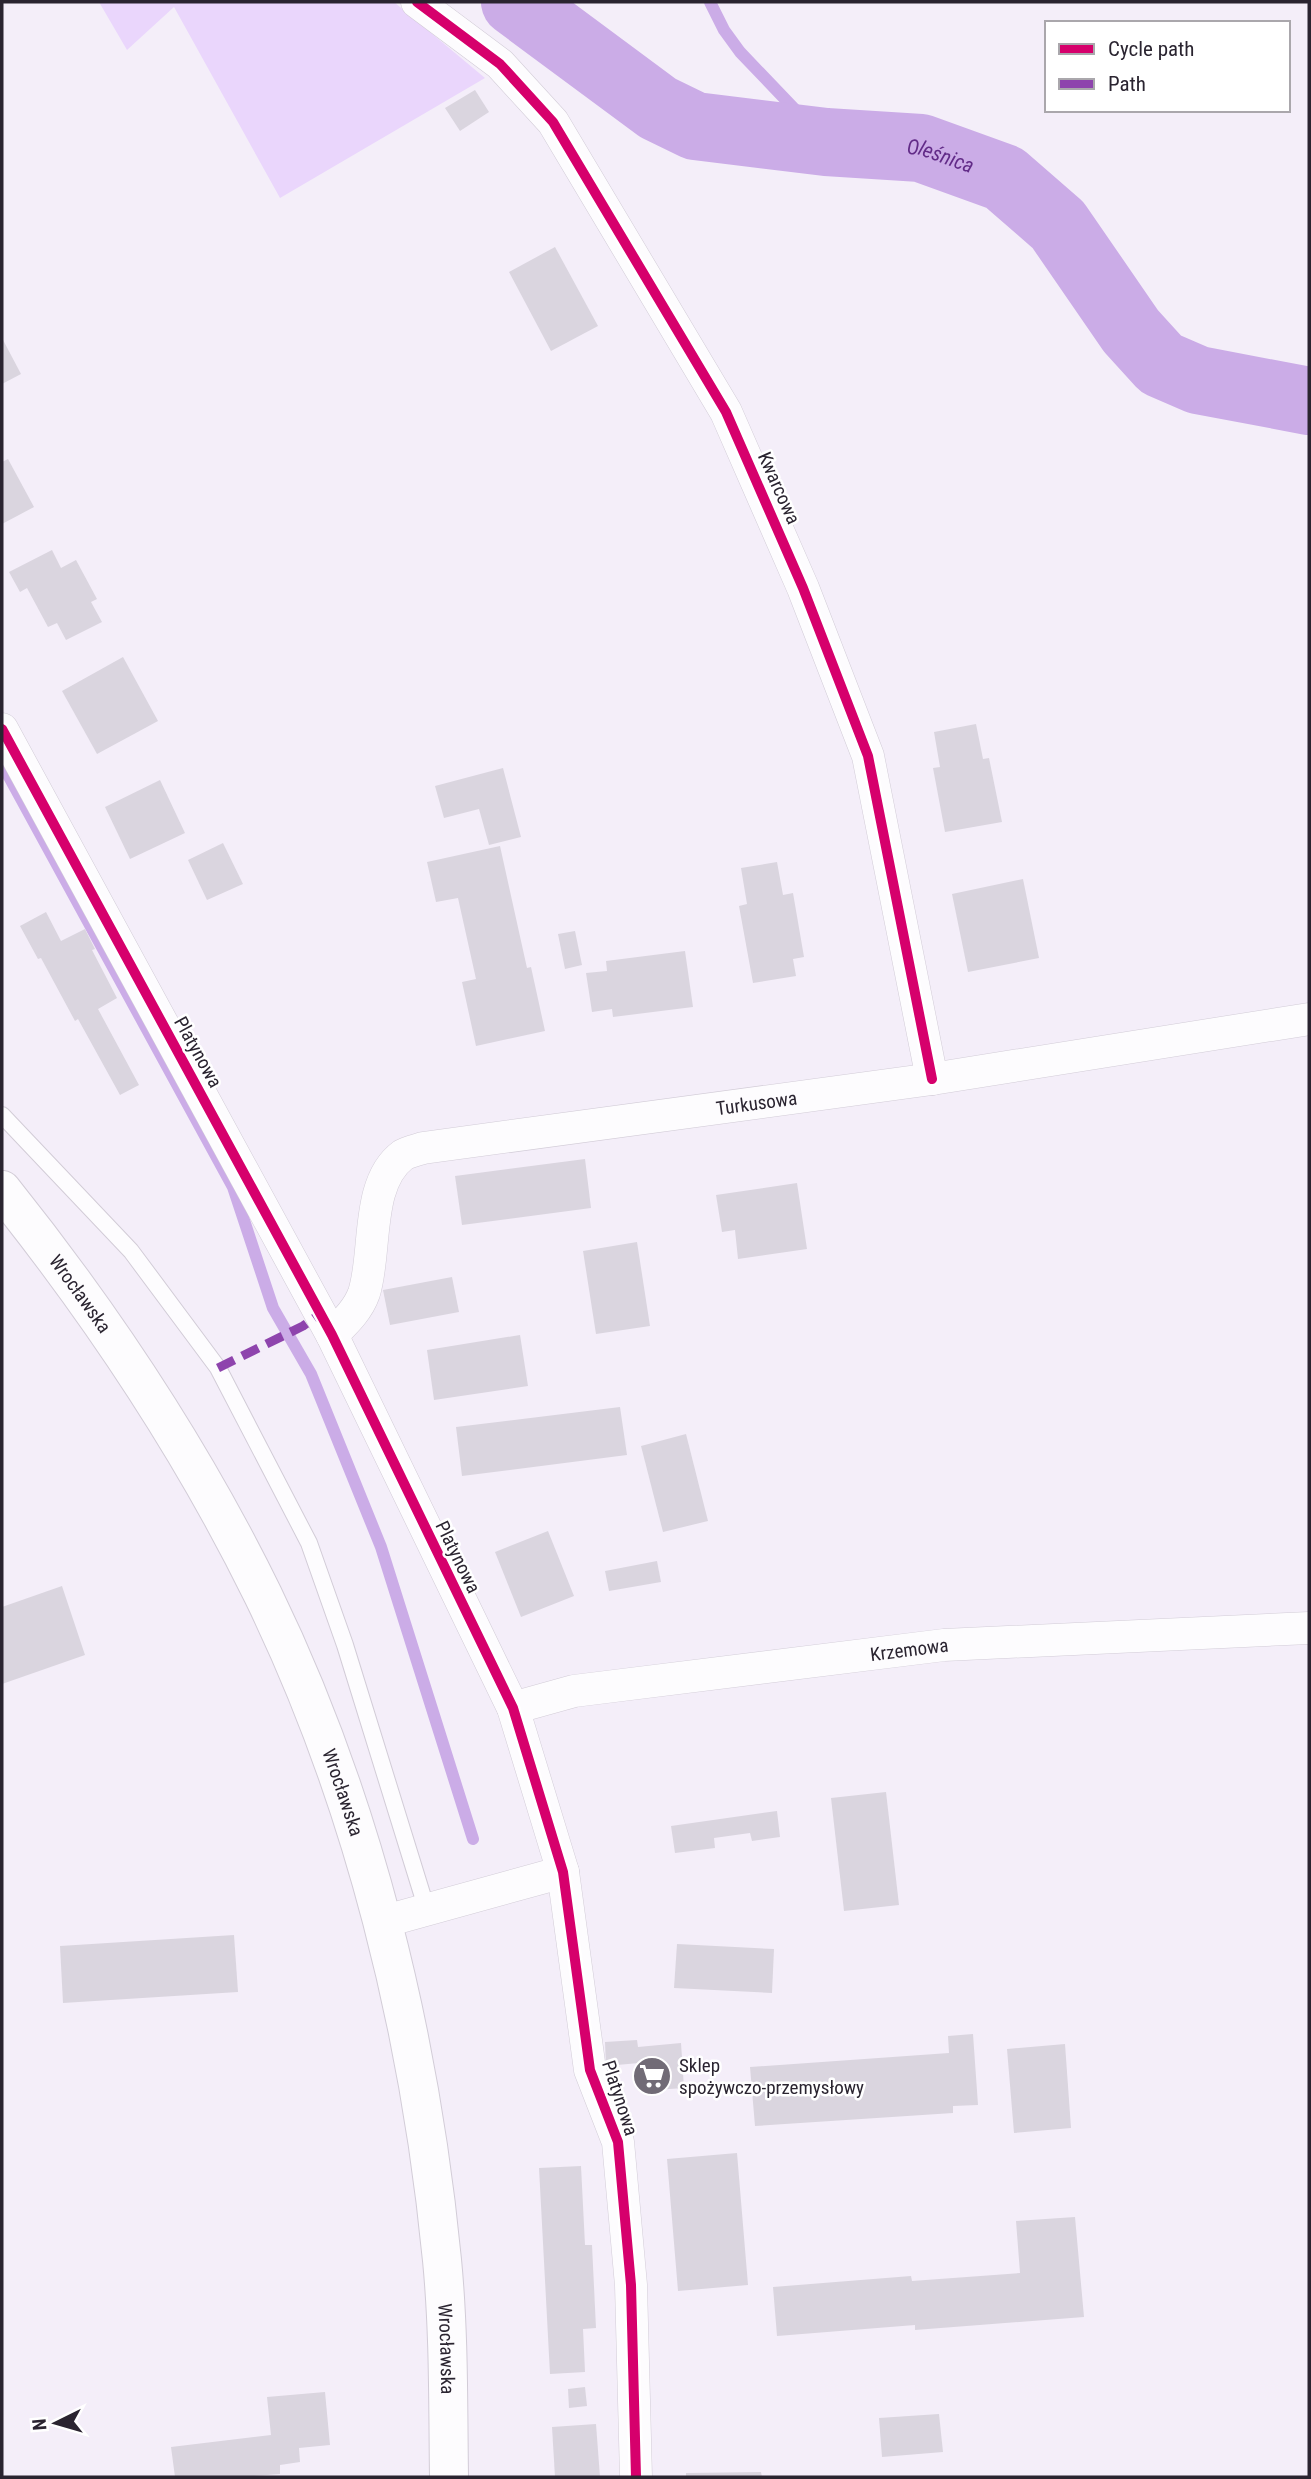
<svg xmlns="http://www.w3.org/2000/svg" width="1311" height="2479" font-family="'Roboto Condensed',sans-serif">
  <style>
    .green { fill: #ead6fc }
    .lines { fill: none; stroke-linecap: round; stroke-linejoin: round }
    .stream { stroke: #cbace7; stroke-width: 12 }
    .river { stroke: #cbace7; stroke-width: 68 }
    .building { fill: #dad5df }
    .service-casing { stroke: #d2ccd7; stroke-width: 18 }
    .minor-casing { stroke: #d2ccd7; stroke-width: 33 }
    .secondary-casing { stroke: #d2ccd7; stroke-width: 40 }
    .service { stroke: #fdfcfe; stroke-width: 16 }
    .minor { stroke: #fdfcfe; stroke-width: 32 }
    .secondary { stroke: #fdfcfe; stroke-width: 38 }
    .quiet { stroke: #8e44ad; stroke-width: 9; stroke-dasharray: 18 9; stroke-linecap: butt }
    .cycleway-casing { stroke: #fff; stroke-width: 15 }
    .cycleway { stroke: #d6006c; stroke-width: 10 }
    .labels { text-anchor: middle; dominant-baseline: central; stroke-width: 5; stroke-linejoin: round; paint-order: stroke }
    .street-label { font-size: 19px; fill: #2a2430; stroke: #fff }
    .poi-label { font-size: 19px; fill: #2a2430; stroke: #fff; text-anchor: start }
    .water-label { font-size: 21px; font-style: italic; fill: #622b88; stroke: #fff }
  </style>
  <rect width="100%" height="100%" fill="#f4eef9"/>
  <polygon class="green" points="99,2 394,2 485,78 280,198 174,7 127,50"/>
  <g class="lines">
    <g class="stream">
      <polyline points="710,2 724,30 740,52 826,142"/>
      <polyline points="2,764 233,1187 273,1308 311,1374 381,1547 473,1839"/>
    </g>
    <path class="river" id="s1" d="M 515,2 L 658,108 L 695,126 L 826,142 L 921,148 L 1004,178 L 1058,225 L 1131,331 L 1161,364 L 1198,380 L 1309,401"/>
  </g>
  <g class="building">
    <polygon points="475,90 489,112 460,131 445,108"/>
    <polygon points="555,247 598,326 551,351 509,272"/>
    <polygon points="2,338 21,374 2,384"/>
    <polygon points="8,459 34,507 2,524 2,462"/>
    <polygon points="52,550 61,568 76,560 97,599 91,602 102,622 66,640 57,623 48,627 27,588 20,592 9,572"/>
    <polygon points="123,657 158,721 97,754 62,691"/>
    <polygon points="976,724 983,759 989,758 1002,822 945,832 933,768 940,767 934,732"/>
    <polygon points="503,768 521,837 489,845 479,809 444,818 435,786"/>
    <polygon points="160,780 185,833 130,859 105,807"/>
    <polygon points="223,843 243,884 207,900 188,860"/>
    <polygon points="500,846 527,968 531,967 545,1031 476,1046 462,982 476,979 458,898 436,902 427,862"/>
    <polygon points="777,862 783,895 793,893 804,957 793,959 796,976 753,983 739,906 747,904 741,868"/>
    <polygon points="1023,879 1039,958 968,972 952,894"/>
    <polygon points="46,912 61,941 85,929 95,949 92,950 117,998 98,1009 139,1085 120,1095 78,1019 75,1021 41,958 38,959 20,926"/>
    <polygon points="575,931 582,965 565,969 558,934"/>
    <polygon points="685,951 693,1007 613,1017 612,1009 592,1012 586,973 607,971 606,961"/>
    <polygon points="585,1159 591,1208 462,1225 455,1176"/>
    <polygon points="797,1183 807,1249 738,1259 735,1230 722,1232 716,1195"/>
    <polygon points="637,1242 650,1326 596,1334 583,1251"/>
    <polygon points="452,1277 459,1312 390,1325 383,1290"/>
    <polygon points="520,1335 528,1386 434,1400 427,1350"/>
    <polygon points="620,1407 627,1455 462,1476 456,1427"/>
    <polygon points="686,1434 708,1521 663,1532 641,1446"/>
    <polygon points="548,1531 574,1596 521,1617 495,1552"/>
    <polygon points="657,1561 661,1582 609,1591 605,1571"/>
    <polygon points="62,1586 85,1655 2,1684 2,1607"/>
    <polygon points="886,1792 899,1905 844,1911 831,1798"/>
    <polygon points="777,1811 780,1837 752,1841 750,1833 714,1838 715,1848 675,1853 671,1826"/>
    <polygon points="234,1935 238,1992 63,2003 60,1946"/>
    <polygon points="677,1944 774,1949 772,1993 674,1988"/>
    <polygon points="973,2034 978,2105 953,2106 953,2113 755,2126 750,2067 949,2053 948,2036"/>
    <polygon points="637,2040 638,2047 681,2043 684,2088 641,2091 639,2063 606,2066 605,2042"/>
    <polygon points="1065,2044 1071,2128 1014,2133 1007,2049"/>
    <polygon points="737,2153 748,2285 678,2291 667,2159"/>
    <polygon points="581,2166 585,2245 592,2245 596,2328 583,2329 585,2372 550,2374 539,2168"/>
    <polygon points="1075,2217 1084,2317 915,2330 915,2325 777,2336 773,2287 911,2276 912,2281 1020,2273 1016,2221"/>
    <polygon points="585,2387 587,2406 569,2408 568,2389"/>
    <polygon points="325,2392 330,2445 299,2448 300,2462 280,2465 280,2474 243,2477 175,2477 171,2447 271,2435 267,2397"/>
    <polygon points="939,2414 943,2452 882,2457 879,2418"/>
    <polygon points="596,2424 600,2477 555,2477 552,2427"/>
    <polygon points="761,2472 762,2477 686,2477 686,2473"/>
  </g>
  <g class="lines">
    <defs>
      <polyline id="service" points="2,1115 131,1251 218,1368 309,1543 345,1645 427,1910"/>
      <g id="minor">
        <polyline points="417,2 500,64 553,122 726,412 803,588 868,756 932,1079"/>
        <polyline points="2,729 332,1335 513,1708 563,1872 590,2070 618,2142 631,2285 636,2477"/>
        <path id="s2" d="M 332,1335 C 345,1322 358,1310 364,1293 C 377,1253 365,1183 403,1155 C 408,1152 417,1150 423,1148 L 932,1079 L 1309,1019"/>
        <path id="s3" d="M 513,1708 L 574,1691 L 944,1645 L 1309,1628"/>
        <polyline points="382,1922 563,1872"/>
      </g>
      <g id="secondary">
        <path id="s4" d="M 2,1190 C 102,1315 192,1450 263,1595 C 363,1800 420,2034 442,2260 C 449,2332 448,2405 449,2477"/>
      </g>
    </defs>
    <use href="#service" class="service-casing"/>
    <use href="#minor" class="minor-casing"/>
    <use href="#secondary" class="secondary-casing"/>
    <use href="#service" class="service"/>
    <use href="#minor" class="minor"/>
    <use href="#secondary" class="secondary"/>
    <polyline class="quiet" points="218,1368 303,1326 320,1314"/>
    <defs>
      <g id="cycleway">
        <polyline points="417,2 500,64 553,122 726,412 803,588 868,756 932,1079"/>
        <polyline points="2,729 332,1335 513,1708 563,1872 590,2070 618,2142 631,2285 636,2477"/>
      </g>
    </defs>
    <use href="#cycleway" class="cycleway-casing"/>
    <use href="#cycleway" class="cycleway"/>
  </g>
  <defs>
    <symbol id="supermarket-disc" viewBox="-11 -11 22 22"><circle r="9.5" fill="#716b76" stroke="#fff"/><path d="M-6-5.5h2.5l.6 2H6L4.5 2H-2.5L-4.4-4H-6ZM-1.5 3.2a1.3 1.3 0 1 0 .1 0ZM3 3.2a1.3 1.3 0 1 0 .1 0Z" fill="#fff"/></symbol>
  </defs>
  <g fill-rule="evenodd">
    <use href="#supermarket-disc" x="630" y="2054" width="44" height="44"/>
  </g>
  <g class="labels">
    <g class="street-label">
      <text transform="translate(779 488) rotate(66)">Kwarcowa</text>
      <text transform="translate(198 1052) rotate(61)">Platynowa</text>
      <text stroke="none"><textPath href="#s2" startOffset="558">Turkusowa</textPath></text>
      <text stroke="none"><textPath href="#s4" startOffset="130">Wrocławska</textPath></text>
      <text transform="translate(458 1557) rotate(64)">Platynowa</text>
      <text stroke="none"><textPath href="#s3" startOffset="401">Krzemowa</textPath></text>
      <text stroke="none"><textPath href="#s4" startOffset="696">Wrocławska</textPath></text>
      <text transform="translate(620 2098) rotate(72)">Platynowa</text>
      <text stroke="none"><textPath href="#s4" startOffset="1264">Wrocławska</textPath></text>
    </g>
    <g class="poi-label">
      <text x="679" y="2065">Sklep<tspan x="679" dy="22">spożywczo-przemysłowy</tspan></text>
    </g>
    <g class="water-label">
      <text stroke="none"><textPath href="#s1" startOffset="467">Oleśnica</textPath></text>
    </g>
  </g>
  <rect width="1311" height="2479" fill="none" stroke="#2a2430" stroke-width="7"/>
  <rect x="1045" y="21" width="245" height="91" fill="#ffffff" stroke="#aaa7ac" stroke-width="2"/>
  <rect x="1059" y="44" width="35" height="10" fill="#d6006c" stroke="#aaa7ac" stroke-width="2"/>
  <text x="1108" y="56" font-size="21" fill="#2a2430">Cycle path</text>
  <rect x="1059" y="79" width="35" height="10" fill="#8e44ad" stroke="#aaa7ac" stroke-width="2"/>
  <text x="1108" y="91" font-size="21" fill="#2a2430">Path</text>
  <g transform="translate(56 2423) rotate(265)" stroke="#ffffff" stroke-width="5" paint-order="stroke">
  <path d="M0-5L12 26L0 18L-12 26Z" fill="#2a2430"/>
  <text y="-10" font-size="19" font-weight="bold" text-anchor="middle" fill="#2a2430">N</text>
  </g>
</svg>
